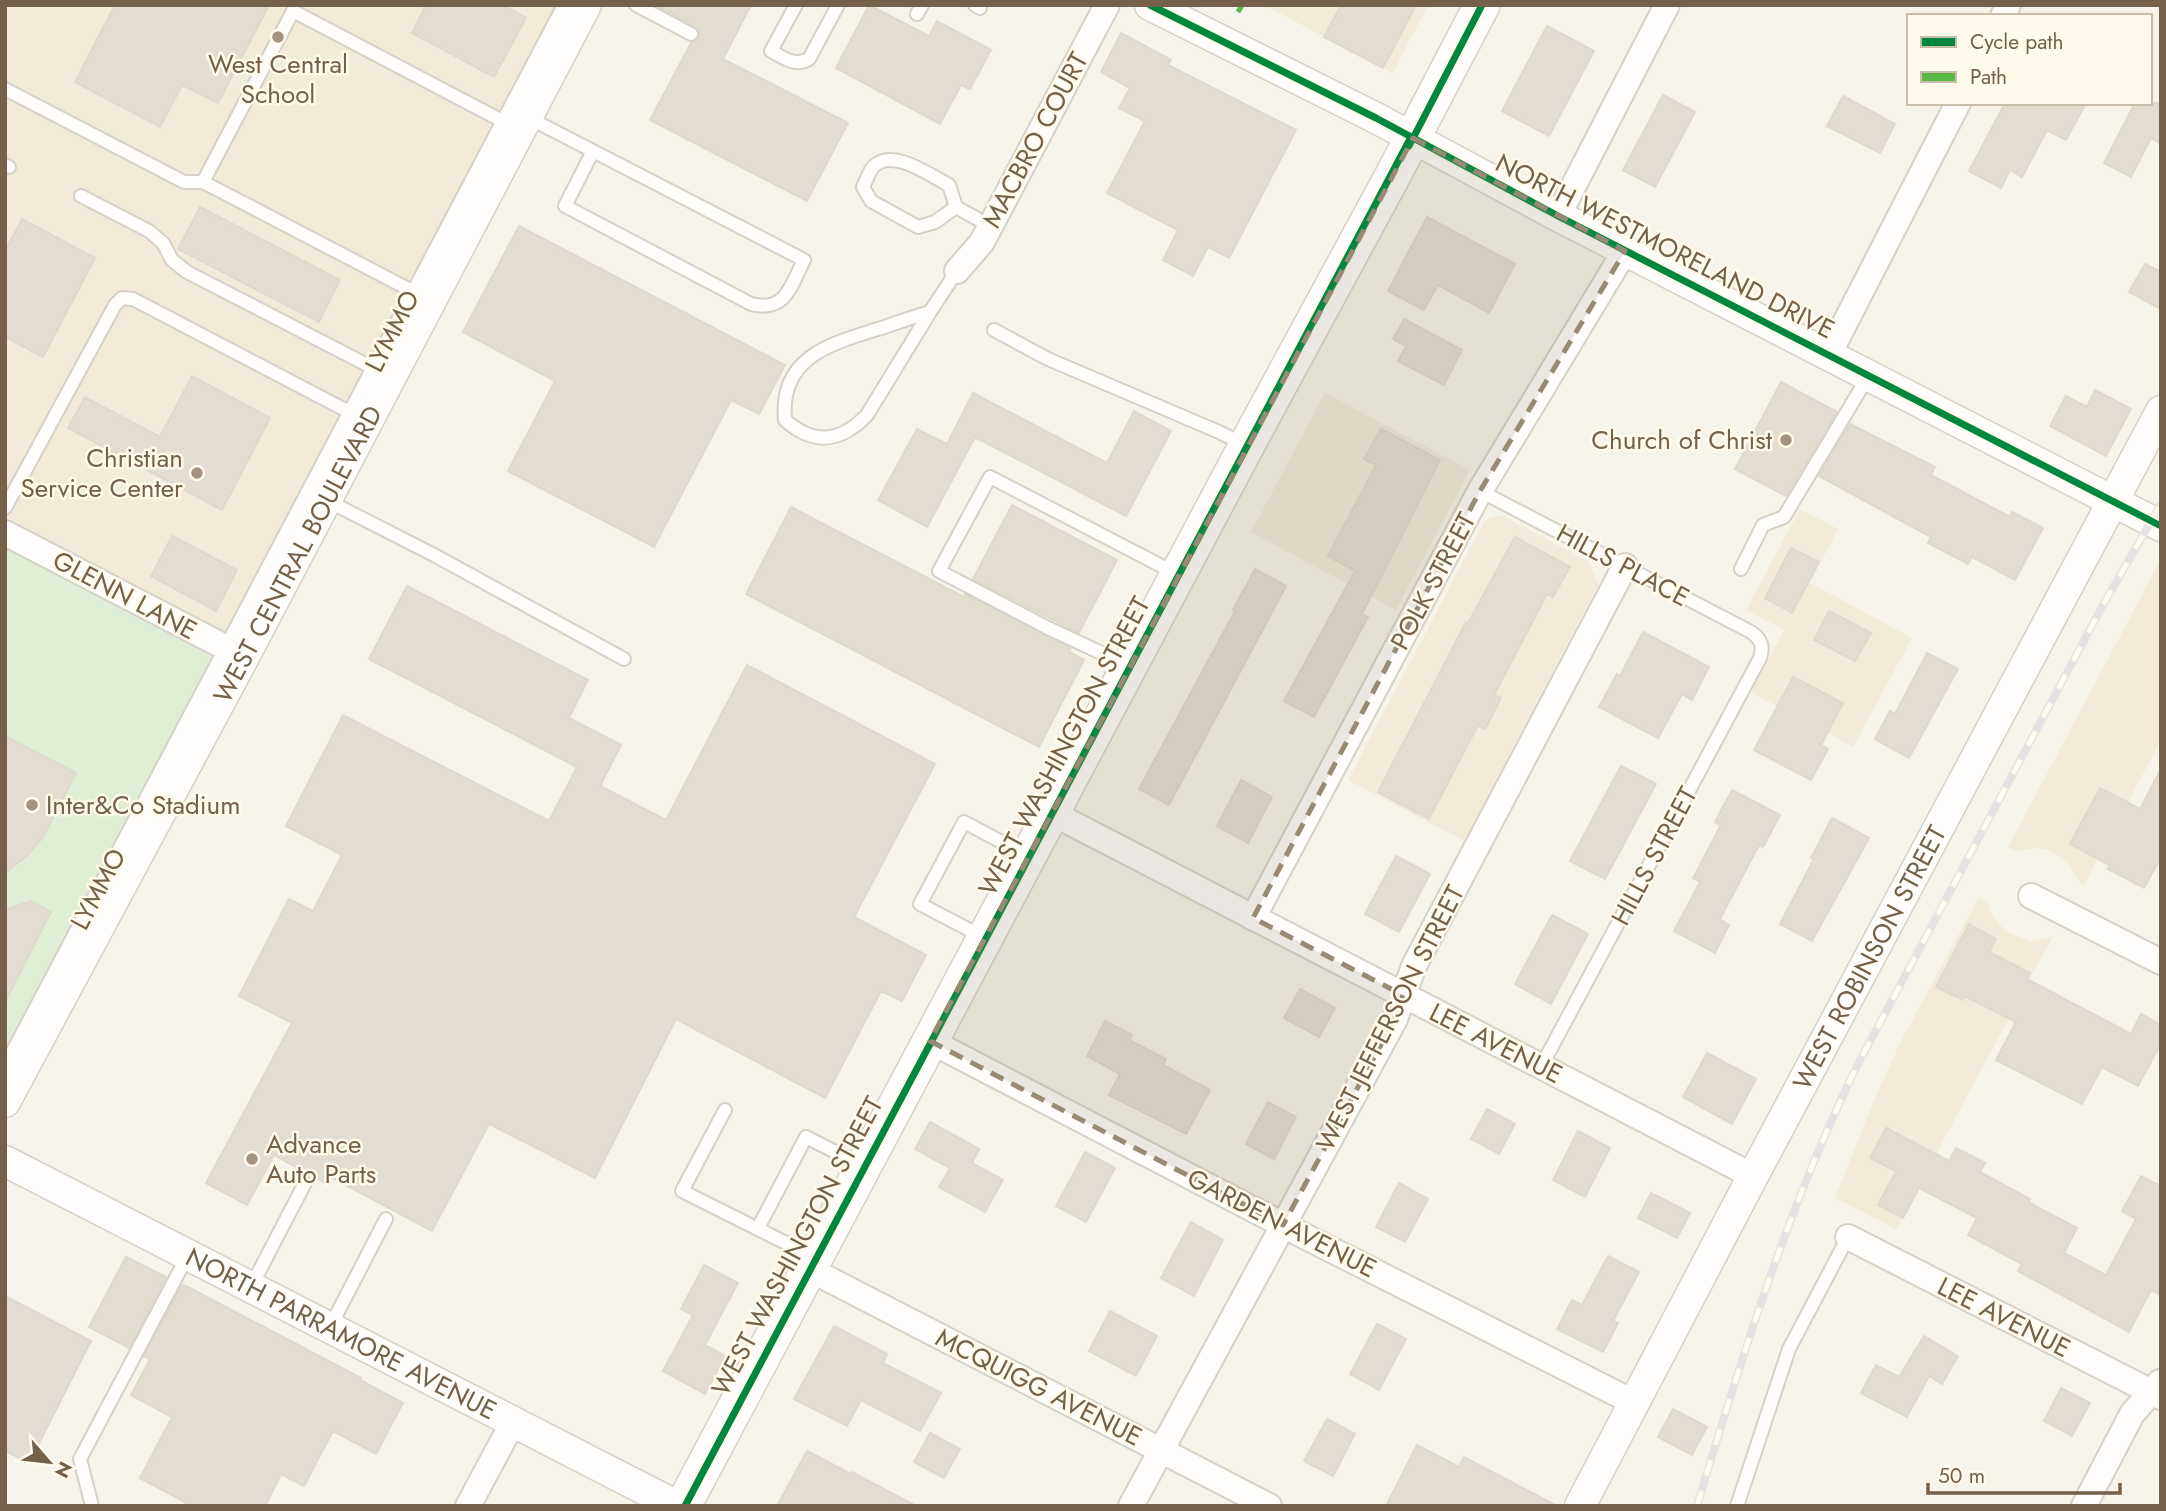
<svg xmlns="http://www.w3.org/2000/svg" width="2166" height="1511" font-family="Jost,sans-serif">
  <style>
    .residential { fill: #f2ebda }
    .pitch { fill: #dfeed4 }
    .building { fill: #e3ddd1; stroke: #dfd8cc; stroke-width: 2 }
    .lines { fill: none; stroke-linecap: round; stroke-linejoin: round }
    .service-casing { stroke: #d5d1c8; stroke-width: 16 }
    .minor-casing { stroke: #d5d1c8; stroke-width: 28 }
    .tertiary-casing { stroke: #d5d1c8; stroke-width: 33 }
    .secondary-casing { stroke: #d6d1c8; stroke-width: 38 }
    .service { stroke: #fefdfc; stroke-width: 12 }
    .minor { stroke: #fefdfc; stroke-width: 24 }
    .tertiary { stroke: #fefdfc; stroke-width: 30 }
    .secondary { stroke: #fefdfc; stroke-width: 35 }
    .rail-casing { stroke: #e5e2e4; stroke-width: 8 }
    .rail { stroke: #fffaea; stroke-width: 5; stroke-dasharray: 16; stroke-linecap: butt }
    .quiet { stroke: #58b947; stroke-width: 5; stroke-dasharray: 10 5; stroke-linecap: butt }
    .cycleway-casing { stroke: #fffaea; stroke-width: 11 }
    .cycleway { stroke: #00873e; stroke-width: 7 }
    .marked { fill: #998a76; fill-opacity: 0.2; stroke: #998a76; stroke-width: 5; stroke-dasharray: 14 9; stroke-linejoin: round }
    .poi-dot { fill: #a29481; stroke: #fffaea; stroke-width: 2.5 }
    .labels { text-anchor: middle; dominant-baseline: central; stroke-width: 5; stroke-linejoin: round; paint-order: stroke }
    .poi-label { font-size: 26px; fill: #756049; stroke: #fffaea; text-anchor: end }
    .street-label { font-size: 26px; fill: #756049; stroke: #fffaea }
  </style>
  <rect width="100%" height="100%" fill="#f6f4ea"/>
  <g class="residential">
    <polygon points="5,5 580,5 5,1077"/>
    <polygon points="1264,5 1428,5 1393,73"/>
    <polygon points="1325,393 1470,470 1396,610 1251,532"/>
    <polygon points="1800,509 1838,529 1810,583 1912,638 1853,747 1751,692 1784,630 1746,610"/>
    <polygon points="1501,515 1590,562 1598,585 1464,841 1348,780 1485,520"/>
    <polygon points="2160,561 2161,740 2083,887 2068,864 2060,856 2047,850 2036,848 2015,851 2008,847"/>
    <polygon points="1979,897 1988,902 1991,913 2005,931 2031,942 2053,936 1896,1229 1835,1198 1872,1105 1901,1041"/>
  </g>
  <polygon class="pitch" points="5,546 199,648 209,653 211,660 5,1048"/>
  <g class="building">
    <polygon points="115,5 269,5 218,103 182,85 160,127 75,82"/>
    <polygon points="426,5 503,5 526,18 494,77 412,33"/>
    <polygon points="655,5 751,5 723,59 848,123 807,201 650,120 691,43 696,41 700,34 698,28"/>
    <polygon points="869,5 929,36 937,21 991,50 970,89 961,85 940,124 836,68"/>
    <polygon points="1341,5 1416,5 1383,68 1324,37"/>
    <polygon points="1547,26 1594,51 1549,136 1502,111"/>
    <polygon points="1121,33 1171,60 1168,65 1296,130 1229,258 1208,247 1193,276 1163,260 1178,230 1107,193 1145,121 1119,108 1130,88 1101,72"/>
    <polygon points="1663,95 1695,112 1655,187 1623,170"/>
    <polygon points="1843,96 1895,124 1880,153 1827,126"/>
    <polygon points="2005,103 2086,103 2066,140 2047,130 2022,177 2010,170 2001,188 1969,171"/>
    <polygon points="2135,103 2161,103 2161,144 2151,138 2131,177 2104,163"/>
    <polygon points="200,207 340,280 319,322 178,249"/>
    <polygon points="1427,217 1515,264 1489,313 1438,285 1424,310 1388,291"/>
    <polygon points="22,219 95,258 43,357 5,337 5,251"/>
    <polygon points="519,226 785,365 759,414 731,400 654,547 508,471 555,381 463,332"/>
    <polygon points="2145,264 2161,272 2161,309 2129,292"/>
    <polygon points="1404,319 1462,350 1444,385 1398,361 1406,346 1393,339"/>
    <polygon points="192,376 270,418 222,510 68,428 85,397 160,437"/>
    <polygon points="1781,382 1837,412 1786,496 1735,469"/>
    <polygon points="2095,390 2131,409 2106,456 2050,426 2066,396 2087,407"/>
    <polygon points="973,393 1107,463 1134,411 1171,431 1126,516 975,437 927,527 878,500 917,429 947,444"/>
    <polygon points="1850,424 1935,467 1931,475 2010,517 2012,512 2043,528 2015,580 1972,557 1968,564 1928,543 1931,537 1819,476"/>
    <polygon points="1381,429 1440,460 1362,614 1368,617 1314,717 1284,701 1355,571 1328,556 1376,465 1364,459"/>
    <polygon points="1012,505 1117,560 1079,633 973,579"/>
    <polygon points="791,507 964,597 965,594 1071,648 1069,652 1084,660 1039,747 746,594"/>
    <polygon points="172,536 237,570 216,611 151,576"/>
    <polygon points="1515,537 1570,567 1553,597 1547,594 1494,695 1501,698 1485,729 1478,725 1429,819 1378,792 1466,622 1468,623"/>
    <polygon points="1791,548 1819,562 1792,613 1765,598"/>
    <polygon points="1255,569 1286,586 1169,805 1139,789 1235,611 1233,610"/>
    <polygon points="407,586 588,680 569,718 621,745 600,786 666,820 747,665 935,764 854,917 926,955 902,1001 881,991 825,1098 676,1019 595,1178 489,1124 432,1231 327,1175 324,1182 274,1155 247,1205 206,1183 292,1023 239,996 289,899 313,911 342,855 286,826 343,715 549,821 577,767 369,659"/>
    <polygon points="1829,611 1871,633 1855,661 1814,640"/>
    <polygon points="1643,632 1709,667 1692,700 1682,694 1658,738 1599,707 1617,674 1620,676"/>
    <polygon points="1927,653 1958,669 1909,758 1875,739 1890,711 1895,714"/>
    <polygon points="1793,677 1843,703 1821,745 1828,749 1811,780 1754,750"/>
    <polygon points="5,736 76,773 43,837 28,855 5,873"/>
    <polygon points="1621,766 1656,784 1605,879 1570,861"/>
    <polygon points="2161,769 2161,857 2144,888 2108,869 2110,865 2070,844 2100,788 2140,809"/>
    <polygon points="1241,780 1272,797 1248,843 1217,826"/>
    <polygon points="1732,790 1780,815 1763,847 1759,845 1720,919 1729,925 1715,953 1674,931 1700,882 1693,878 1721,825 1715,822"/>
    <polygon points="1832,818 1869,838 1812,941 1780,924 1814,859 1811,858"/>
    <polygon points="1396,856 1430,874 1399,932 1365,914"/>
    <polygon points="31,901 51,912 5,1002 5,910"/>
    <polygon points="1552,915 1588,934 1551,1004 1515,984"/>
    <polygon points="1969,924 1996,939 1989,952 2030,973 2027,979 2131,1034 2141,1014 2161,1025 2161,1043 2138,1086 2102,1067 2082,1104 1996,1060 2016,1022 1965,996 1963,1000 1936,987"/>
    <polygon points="1300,989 1335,1008 1319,1037 1284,1018"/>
    <polygon points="1105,1021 1132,1035 1129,1040 1166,1059 1163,1065 1210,1090 1186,1134 1109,1095 1120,1074 1087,1056"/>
    <polygon points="1707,1053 1756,1079 1732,1124 1683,1097"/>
    <polygon points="1268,1102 1296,1117 1274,1159 1246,1144"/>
    <polygon points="1487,1109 1515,1124 1499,1154 1471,1139"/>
    <polygon points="930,1122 979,1149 972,1163 1003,1180 985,1212 939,1187 950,1168 915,1149"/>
    <polygon points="1886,1128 1949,1161 1956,1148 1985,1163 1980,1172 2030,1199 2028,1202 2077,1228 2064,1253 2106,1275 2136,1219 2122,1211 2141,1176 2161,1186 2161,1295 2151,1290 2129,1332 2018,1271 2022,1264 1968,1235 1977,1218 1919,1188 1903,1218 1878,1205 1896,1171 1870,1158"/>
    <polygon points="1578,1131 1610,1148 1585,1197 1553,1180"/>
    <polygon points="1085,1152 1115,1168 1086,1222 1056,1206"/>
    <polygon points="1399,1183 1428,1199 1405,1242 1376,1227"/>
    <polygon points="1651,1193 1690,1213 1677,1238 1638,1218"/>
    <polygon points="1191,1222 1223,1240 1194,1296 1161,1278"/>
    <polygon points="1608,1256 1639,1272 1613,1321 1618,1323 1603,1352 1557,1329 1572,1300 1582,1305"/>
    <polygon points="126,1257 166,1277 129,1348 89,1327"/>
    <polygon points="704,1265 738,1283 705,1345 725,1356 705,1394 663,1371 693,1315 681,1309"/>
    <polygon points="182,1285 188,1287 361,1378 360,1380 403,1403 376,1454 333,1431 304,1486 281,1474 265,1506 192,1506 140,1478 172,1417 131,1395 150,1359 144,1356"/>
    <polygon points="5,1296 91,1341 29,1463 5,1451"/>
    <polygon points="1110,1311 1157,1336 1136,1376 1089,1351"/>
    <polygon points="1377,1324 1406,1339 1379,1390 1350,1374"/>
    <polygon points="834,1326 887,1354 883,1363 941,1393 920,1431 861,1400 847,1426 794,1399"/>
    <polygon points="1924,1336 1958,1356 1942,1384 1929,1376 1907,1417 1861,1393 1876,1365 1899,1377"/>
    <polygon points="2061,1388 2090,1403 2072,1436 2044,1421"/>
    <polygon points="1673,1409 1707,1427 1692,1455 1658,1437"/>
    <polygon points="1327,1419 1355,1434 1333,1476 1304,1461"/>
    <polygon points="930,1433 960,1449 944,1478 914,1462"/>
    <polygon points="1417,1445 1459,1467 1464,1457 1557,1506 1386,1506"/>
    <polygon points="807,1451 851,1474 852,1472 916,1506 777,1506"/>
  </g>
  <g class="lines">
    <defs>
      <g id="service">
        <polyline points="636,5 691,34"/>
        <path d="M 796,5 L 771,51 C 784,58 795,67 809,59 L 838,5"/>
        <polyline points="975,5 980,8"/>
        <polyline points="917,14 922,5"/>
        <polyline points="5,89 184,182 203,182"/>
        <path d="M 527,117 L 804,260 C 791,285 786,313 751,304 L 565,206 L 593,151"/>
        <polyline points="5,165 9,167"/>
        <polyline points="81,196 149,231 163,243 172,260 187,272 373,368"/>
        <path d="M 956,207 L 935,222 L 918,227 L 871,201 L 863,187 C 866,181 869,172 873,167 C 892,147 929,175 949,185 L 956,207 L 990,226"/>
        <polyline points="418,294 203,182 293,11 508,124"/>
        <path d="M 930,312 C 913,317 896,323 878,329 C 829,344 779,358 785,420 C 814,446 841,442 867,415 L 930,312 L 957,271"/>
        <polyline points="994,330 1048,359 1219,432 1243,444"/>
        <path d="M 1480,491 L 1751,632 C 1761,639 1764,646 1760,658 L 1541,1067"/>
        <polyline points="326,500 434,555 624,659"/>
        <polyline points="5,508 115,305 122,298 133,299 357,416"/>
        <polyline points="1741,569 1763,525 1784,517 1869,375"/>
        <polyline points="1127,665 1048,628 939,571 990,477 1177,574"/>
        <polyline points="983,937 920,904 964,822 1026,855"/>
        <polyline points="5,1066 564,5"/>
        <polyline points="725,1110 682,1191 812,1256"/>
        <polyline points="758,1228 806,1137 863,1166"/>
        <polyline points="251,1287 305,1183"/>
        <polyline points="330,1327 386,1219"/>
        <polyline points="92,1506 80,1459 188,1255"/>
        <polyline points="1737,1506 1789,1349 1848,1237"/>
      </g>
      <g id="minor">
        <polyline points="2003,16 2008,5"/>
        <polyline points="1558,216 1667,5"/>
        <polyline points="957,271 982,242 1107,5"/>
        <polyline points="1829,354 1958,103"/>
        <polyline points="5,533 244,657"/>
        <polyline points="1052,813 1753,1176"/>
        <polyline points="2031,896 2161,962"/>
        <polyline points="1253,918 1480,491 1625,251"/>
        <polyline points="930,1041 1312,1240 1635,1403"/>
        <polyline points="1848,1237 2161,1397"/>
        <polyline points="809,1269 1269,1506"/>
        <polyline points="468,1506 513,1422"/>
        <polyline points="1131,1506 1395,1019 1414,966 1625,566"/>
        <polyline points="2084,1506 2132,1414 2160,1382"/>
      </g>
      <g id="tertiary">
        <polyline points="1150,5 1376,118 1558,216 2161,526"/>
        <path id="s1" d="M 5,1102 L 244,657 L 586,5"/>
        <path id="s2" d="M 5,1161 L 677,1506"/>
        <path id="s3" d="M 1580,1506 L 1753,1176 L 2161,411"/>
      </g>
      <polyline id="secondary" points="683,1506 1257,426 1392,177 1482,5"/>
    </defs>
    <use href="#service" class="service-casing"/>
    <use href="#minor" class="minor-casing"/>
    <use href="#tertiary" class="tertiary-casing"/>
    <use href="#secondary" class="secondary-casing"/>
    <use href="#service" class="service"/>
    <use href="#minor" class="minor"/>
    <use href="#tertiary" class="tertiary"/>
    <use href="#secondary" class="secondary"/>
    <defs>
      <path id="rail" d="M 1697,1506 C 1742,1356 1789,1204 1858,1064 L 2103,605 L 2161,504"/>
    </defs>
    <use href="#rail" class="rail-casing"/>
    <use href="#rail" class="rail"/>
    <polyline class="quiet" points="1238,12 1242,5"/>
    <defs>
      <g id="cycleway">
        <polyline points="1150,5 1376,118 1558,216 2161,526"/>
        <polyline points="1409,146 1482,5"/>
        <polyline points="685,1506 1410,139"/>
      </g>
    </defs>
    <use href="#cycleway" class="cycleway-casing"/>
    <use href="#cycleway" class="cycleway"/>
  </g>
  <path class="marked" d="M 1413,138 L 1625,251 L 1480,491 L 1253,918 L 1403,995 L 1395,1019 L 1283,1225 L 930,1041 Z"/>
  <g class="poi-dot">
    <circle cx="278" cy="37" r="7"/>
    <circle cx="1786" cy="440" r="7"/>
    <circle cx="197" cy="473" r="7"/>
    <circle cx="32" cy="805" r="7"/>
    <circle cx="252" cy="1159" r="7"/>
  </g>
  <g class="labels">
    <g class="poi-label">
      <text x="278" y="64" text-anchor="middle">West Central<tspan x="278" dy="30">School</tspan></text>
      <text x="1772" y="440">Church of Christ</text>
      <text x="183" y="458">Christian<tspan x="183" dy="30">Service Center</tspan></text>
      <text x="46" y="805" text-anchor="start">Inter&amp;Co Stadium</text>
      <text x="266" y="1144" text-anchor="start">Advance<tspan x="266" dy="30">Auto Parts</tspan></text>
    </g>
    <g class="street-label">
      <text transform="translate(1035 140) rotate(-62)">MACBRO COURT</text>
      <text transform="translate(1665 246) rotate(27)">NORTH WESTMORELAND DRIVE</text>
      <text transform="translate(392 331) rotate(-63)">LYMMO</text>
      <text stroke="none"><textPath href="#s1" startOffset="621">WEST CENTRAL BOULEVARD</textPath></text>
      <text transform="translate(1623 565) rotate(28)">HILLS PLACE</text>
      <text transform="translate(1433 581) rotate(-62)">POLK STREET</text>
      <text transform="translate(125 595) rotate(28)">GLENN LANE</text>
      <text transform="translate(1064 746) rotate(-62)">WEST WASHINGTON STREET</text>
      <text transform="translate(1654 856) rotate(-62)">HILLS STREET</text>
      <text transform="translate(98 889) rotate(-62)">LYMMO</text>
      <text stroke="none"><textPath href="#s3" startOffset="620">WEST ROBINSON STREET</textPath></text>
      <text transform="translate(1390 1018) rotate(-63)">WEST JEFFERSON STREET</text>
      <text transform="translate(1496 1043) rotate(27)">LEE AVENUE</text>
      <text transform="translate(1282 1223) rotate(27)">GARDEN AVENUE</text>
      <text transform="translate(797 1246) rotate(-62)">WEST WASHINGTON STREET</text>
      <text transform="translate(2004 1317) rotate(27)">LEE AVENUE</text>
      <text stroke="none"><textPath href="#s2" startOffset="378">NORTH PARRAMORE AVENUE</textPath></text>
      <text transform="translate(1039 1387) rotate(27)">MCQUIGG AVENUE</text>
    </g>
  </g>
  <rect width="2166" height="1511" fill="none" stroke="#756049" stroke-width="14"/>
  <rect x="1907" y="14" width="245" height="91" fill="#fffaea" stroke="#c8bcaa" stroke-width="2"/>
  <rect x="1921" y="37" width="35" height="10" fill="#00873e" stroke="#c8bcaa" stroke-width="2"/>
  <text x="1970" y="49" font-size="21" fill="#756049">Cycle path</text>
  <rect x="1921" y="72" width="35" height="10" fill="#58b947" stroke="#c8bcaa" stroke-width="2"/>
  <text x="1970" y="84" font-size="21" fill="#756049">Path</text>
  <g transform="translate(49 1462) rotate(118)" stroke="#fffaea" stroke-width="5" paint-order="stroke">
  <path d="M0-5L12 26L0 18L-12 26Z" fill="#756049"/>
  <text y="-10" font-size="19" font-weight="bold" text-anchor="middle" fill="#756049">N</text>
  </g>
  <path d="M1928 1483v10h192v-10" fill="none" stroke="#756049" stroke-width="3.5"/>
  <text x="1938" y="1483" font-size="21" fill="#756049" stroke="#fffaea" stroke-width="5" paint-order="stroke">50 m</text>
</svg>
